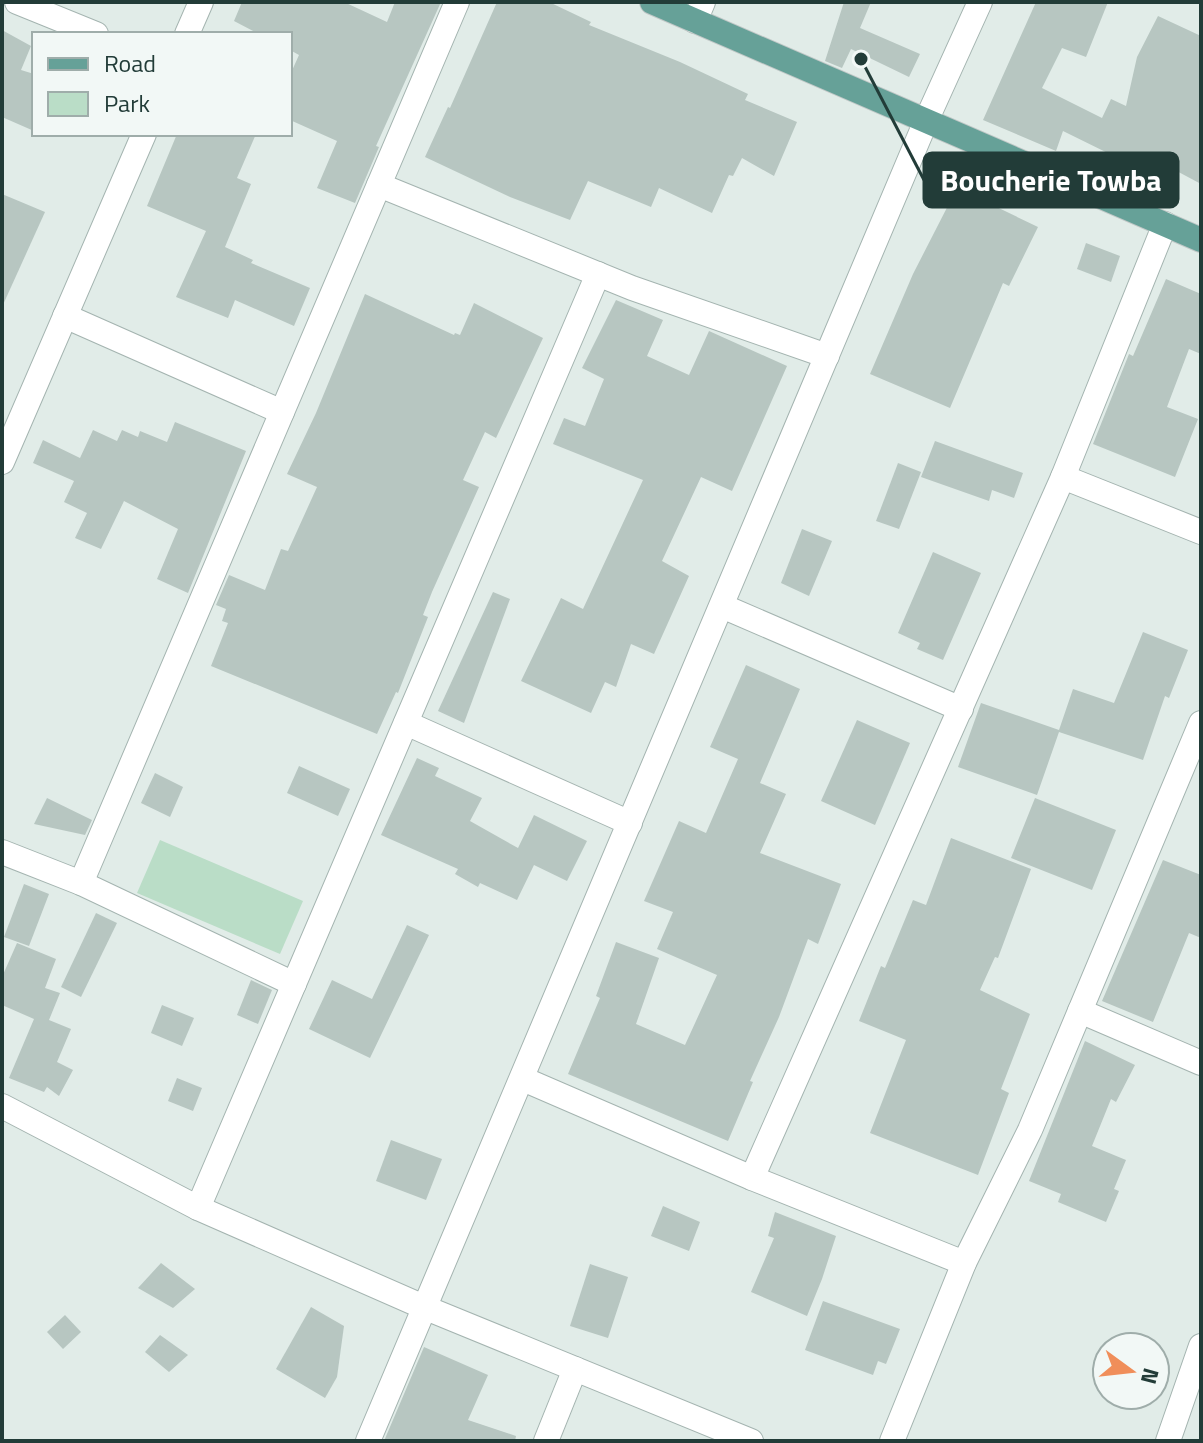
<svg xmlns="http://www.w3.org/2000/svg" width="1203" height="1443" font-family="'Titillium Web',sans-serif">
  <style>
    .green { fill: #baddc7 }
    .building { fill: #b7c6c1 }
    .lines { fill: none; stroke-linecap: round; stroke-linejoin: round }
    .minor-casing { stroke: #a4b4b0; stroke-width: 26 }
    .major-casing { stroke: #c1c8c7; stroke-width: 26 }
    .minor { stroke: #fff; stroke-width: 24 }
    .major { stroke: #66a198; stroke-width: 24 }
    .leader { fill: none; stroke: #223c38; stroke-width: 3 }
    .callout-dot { fill: #223c38; stroke: #f2f8f6; stroke-width: 3 }
    .callout { fill: #223c38; stroke: #223c38; stroke-width: 3 }
    .callout-label { font-size: 30px; text-anchor: middle; font-weight: bold; fill: #fff }
  </style>
  <rect width="100%" height="100%" fill="#e1ece8"/>
  <polygon class="green" points="160,840 303,901 280,954 137,893"/>
  <g class="building">
    <polygon points="242,2 344,2 387,22 395,2 441,2 376,146 379,147 355,203 317,188 337,141 290,120 290,75 299,55 290,50 290,34 259,34 234,21"/>
    <polygon points="497,2 549,2 591,22 589,25 680,62 748,94 745,100 797,122 774,176 742,158 733,176 729,175 712,213 659,188 651,207 588,181 570,220 510,197 425,157 448,107 450,108"/>
    <polygon points="844,2 871,2 860,28 920,54 909,77 851,49 842,68 825,61"/>
    <polygon points="1036,2 1108,2 1086,57 1062,48 1042,88 1102,118 1111,99 1126,106 1137,57 1158,16 1201,36 1201,184 1158,161 1155,170 1135,152 1130,164 1063,131 1056,151 983,120"/>
    <polygon points="2,30 31,46 21,70 34,74 34,131 2,117"/>
    <polygon points="177,134 256,134 237,178 251,184 225,247 253,260 251,263 310,288 294,326 235,300 228,318 176,297 206,231 147,206"/>
    <polygon points="957,188 1038,227 1009,286 1003,283 950,408 870,374 913,274"/>
    <polygon points="2,194 45,212 2,307"/>
    <polygon points="1086,243 1120,256 1111,282 1077,269"/>
    <polygon points="1166,279 1201,294 1201,354 1189,349 1167,407 1198,419 1175,477 1093,444 1129,354 1133,356"/>
    <polygon points="365,294 454,335 455,333 460,335 474,303 543,338 496,438 485,432 463,480 479,487 432,592 423,615 428,617 398,693 396,692 377,734 211,666 228,623 222,621 226,609 216,605 229,575 265,590 281,549 288,551 317,487 287,474 316,413"/>
    <polygon points="616,300 663,320 647,356 689,375 709,331 787,366 732,491 701,477 662,561 689,576 654,654 631,644 616,687 605,682 591,713 521,681 561,598 583,609 643,480 553,444 564,418 585,426 604,379 582,368"/>
    <polygon points="175,422 246,451 188,593 157,579 178,529 124,501 101,549 75,538 87,513 64,502 74,481 33,463 43,440 80,458 93,430 117,441 122,430 138,437 140,431 167,442"/>
    <polygon points="935,441 1023,473 1014,498 992,490 989,501 921,477"/>
    <polygon points="898,463 921,472 899,529 876,521"/>
    <polygon points="802,529 832,541 809,596 781,583"/>
    <polygon points="933,552 981,573 943,660 917,649 920,643 898,633"/>
    <polygon points="493,592 510,599 464,723 438,711"/>
    <polygon points="1143,632 1188,650 1169,698 1165,696 1143,760 1059,732 1037,795 958,767 981,703 1059,730 1073,689 1114,703"/>
    <polygon points="746,665 800,689 760,783 786,794 760,853 841,884 818,944 808,939 779,1017 750,1081 753,1082 728,1141 568,1074 600,998 596,996 616,942 659,958 636,1024 685,1045 717,975 657,949 673,912 644,901 679,821 706,833 738,759 710,747"/>
    <polygon points="857,720 910,743 875,825 821,801"/>
    <polygon points="417,758 439,768 435,776 482,798 470,821 518,848 534,815 587,841 567,881 534,865 517,900 480,883 478,887 455,874 458,869 381,835"/>
    <polygon points="299,766 350,789 338,816 287,793"/>
    <polygon points="155,773 183,787 170,817 141,803"/>
    <polygon points="47,798 92,820 85,835 34,824"/>
    <polygon points="1035,798 1116,830 1092,890 1011,858"/>
    <polygon points="951,838 1031,869 998,958 995,957 980,990 1030,1014 1001,1089 1009,1093 978,1175 870,1133 906,1040 859,1021 881,966 885,968 913,900 926,905"/>
    <polygon points="1163,860 1201,875 1201,938 1189,933 1153,1022 1102,1001"/>
    <polygon points="24,884 49,894 29,946 4,937"/>
    <polygon points="96,913 117,923 81,997 61,987"/>
    <polygon points="407,925 429,935 370,1058 309,1029 332,980 372,999"/>
    <polygon points="17,943 56,959 45,988 60,993 49,1020 71,1029 57,1062 73,1070 59,1096 47,1087 44,1092 9,1078 34,1019 2,1005 2,977"/>
    <polygon points="251,980 272,990 258,1024 237,1015"/>
    <polygon points="162,1005 194,1018 182,1046 151,1033"/>
    <polygon points="1085,1041 1135,1065 1116,1102 1111,1099 1092,1146 1126,1160 1114,1189 1119,1191 1106,1222 1058,1202 1061,1194 1029,1181"/>
    <polygon points="177,1078 202,1088 193,1111 168,1101"/>
    <polygon points="391,1140 442,1159 426,1200 376,1181"/>
    <polygon points="663,1206 700,1222 689,1251 651,1236"/>
    <polygon points="775,1212 836,1236 822,1279 807,1316 751,1292 774,1238 768,1236"/>
    <polygon points="161,1263 195,1289 173,1308 138,1288"/>
    <polygon points="590,1264 628,1277 608,1338 570,1326"/>
    <polygon points="823,1301 900,1329 886,1364 878,1361 873,1375 805,1350"/>
    <polygon points="311,1307 344,1326 337,1377 325,1398 276,1369"/>
    <polygon points="65,1315 81,1332 63,1349 47,1332"/>
    <polygon points="160,1335 188,1355 169,1372 145,1352"/>
    <polygon points="424,1347 488,1375 468,1420 516,1436 515,1441 384,1441"/>
  </g>
  <g class="lines">
    <defs>
      <g id="minor">
        <polyline points="17,2 96,34"/>
        <polyline points="695,21 703,2"/>
        <polyline points="187,34 201,2"/>
        <polyline points="379,185 632,288 827,356"/>
        <polyline points="65,316 282,412"/>
        <polyline points="2,462 144,134"/>
        <polyline points="1063,477 1201,532"/>
        <polyline points="722,606 961,709"/>
        <polyline points="406,723 630,823"/>
        <polyline points="2,852 81,883 294,984"/>
        <polyline points="81,883 457,2"/>
        <polyline points="1080,1011 1201,1063"/>
        <polyline points="523,1079 752,1178 964,1263"/>
        <polyline points="2,1106 198,1208 426,1308 751,1441"/>
        <polyline points="752,1178 1063,477 1165,224"/>
        <polyline points="198,1208 598,274"/>
        <polyline points="368,1441 926,121 980,2"/>
        <polyline points="546,1441 575,1369"/>
        <polyline points="892,1441 964,1263 1030,1130 1201,723"/>
        <polyline points="1168,1441 1201,1346"/>
      </g>
      <polyline id="major" points="652,2 1201,240"/>
    </defs>
    <use href="#minor" class="minor-casing"/>
    <use href="#major" class="major-casing"/>
    <use href="#minor" class="minor"/>
    <use href="#major" class="major"/>
  </g>
  <path class="leader" d="M861 59L924 180"/>
  <circle class="callout-dot" cx="861" cy="59" r="8"/>
  <rect class="callout" x="924" y="153" width="254" height="54" rx="8"/>
  <g class="callout-label">
    <text x="1051" y="191">Boucherie Towba</text>
  </g>
  <rect width="1203" height="1443" fill="none" stroke="#223c38" stroke-width="8"/>
  <rect x="32" y="32" width="260" height="104" fill="#f2f8f6" stroke="#9fadaa" stroke-width="2"/>
  <rect x="48" y="58" width="40" height="12" fill="#66a198" stroke="#9fadaa" stroke-width="2"/>
  <text x="104" y="72" font-size="24" fill="#223c38">Road</text>
  <rect x="48" y="92" width="40" height="24" fill="#baddc7" stroke="#9fadaa" stroke-width="2"/>
  <text x="104" y="112" font-size="24" fill="#223c38">Park</text>
  <g transform="translate(1131 1371) rotate(105)"><circle r="38" fill="#f2f8f6" stroke="#9fadaa" stroke-width="2"/>
  <path d="M0-6L14 30L0 20L-14 30Z" fill="#f08e5a"/>
  <text y="-12" font-size="22" font-weight="bold" text-anchor="middle" fill="#223c38">N</text>
  </g>
</svg>
